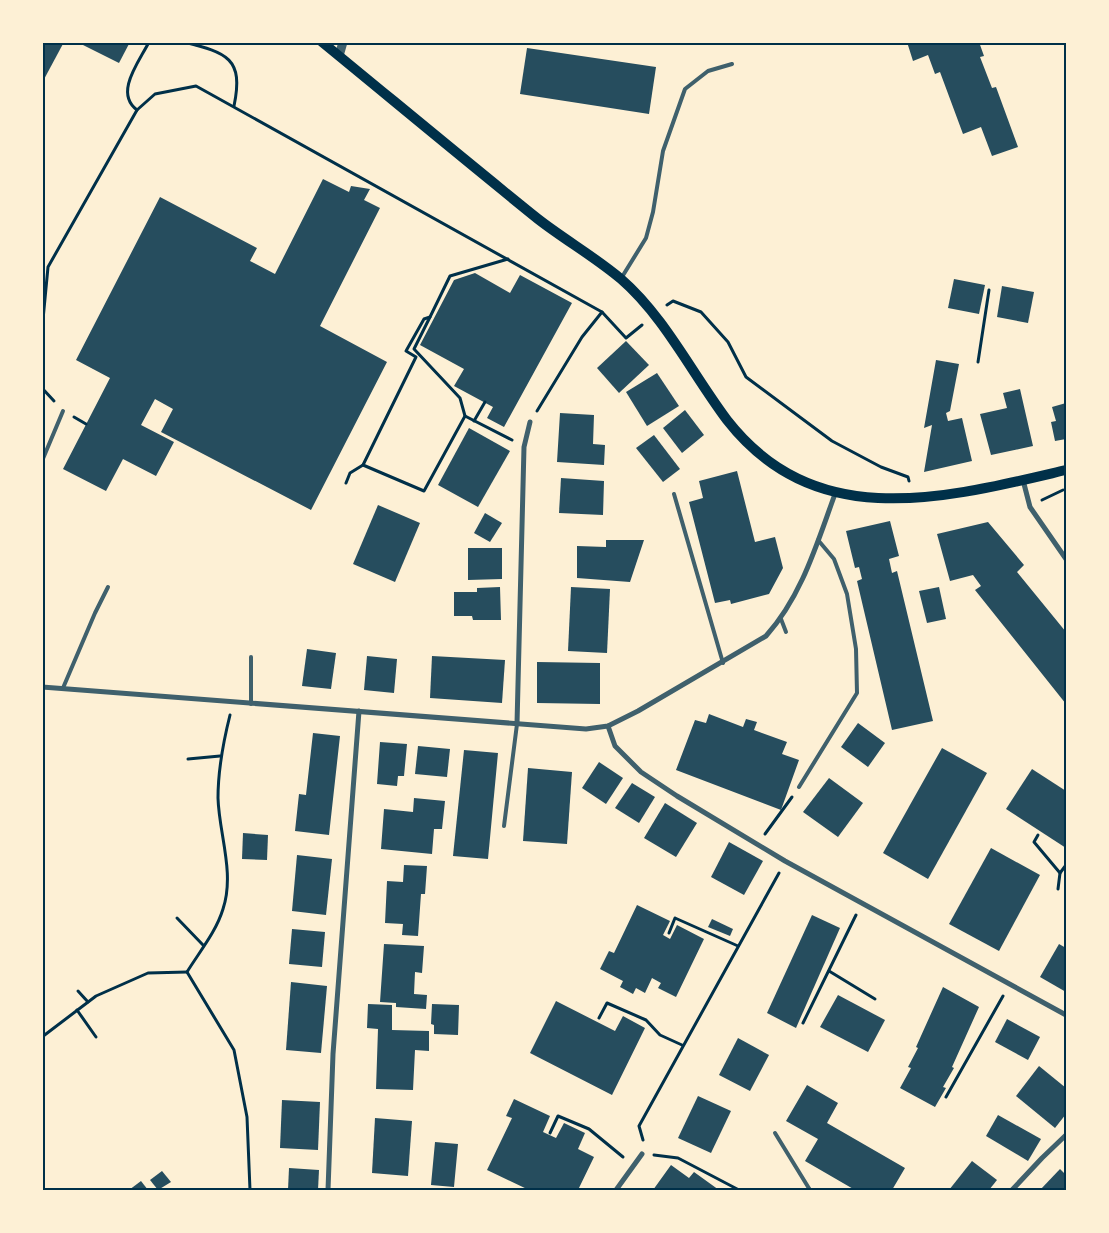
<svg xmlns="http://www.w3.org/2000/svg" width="1109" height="1233" font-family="'Golos Text',sans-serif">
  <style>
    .building { fill: #264d5e }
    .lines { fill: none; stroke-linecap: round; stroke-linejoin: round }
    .path { stroke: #003049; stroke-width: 3 }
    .service { stroke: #3f606c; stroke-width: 4 }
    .minor { stroke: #3f606c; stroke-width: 5 }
    .tertiary { stroke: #3f606c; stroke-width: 9 }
    .secondary { stroke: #003049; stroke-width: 10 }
    .neatline { fill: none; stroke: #003049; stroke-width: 2 }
  </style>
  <rect width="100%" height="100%" fill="#fdf0d5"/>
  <g class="building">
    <polygon points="42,42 64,42 42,83"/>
    <polygon points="84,42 130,42 119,63 83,45"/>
    <polygon points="907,42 979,42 984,56 980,57 992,88 996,87 1018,147 992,156 981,127 963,134 940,72 935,74 928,55 913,61"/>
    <polygon points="527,48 656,67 649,114 520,94"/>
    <polygon points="323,179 349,192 351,186 370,189 364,200 380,208 320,326 387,362 311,510 161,432 173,409 155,399 141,425 174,442 156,476 123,459 106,491 63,469 110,378 76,360 160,197 257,248 250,261 275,274"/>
    <polygon points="475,273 510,293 520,275 572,303 504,427 487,418 493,407 454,386 464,369 420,345 454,280"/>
    <polygon points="954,279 985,285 979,314 948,308"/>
    <polygon points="1002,286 1034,292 1028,323 997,317"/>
    <polygon points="626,341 649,365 619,393 597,368"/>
    <polygon points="936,360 959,364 950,411 946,413 948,421 962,418 972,461 924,472 932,425 924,428"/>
    <polygon points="657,373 679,406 647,426 626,392"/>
    <polygon points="1020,389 1033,446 991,455 980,414 1007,408 1003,393"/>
    <polygon points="1066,403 1066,439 1055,441 1051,422 1056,421 1052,407"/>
    <polygon points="685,410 704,435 682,453 663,428"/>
    <polygon points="560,413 594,415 593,444 605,445 604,465 557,462"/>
    <polygon points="469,428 510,451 478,507 438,485"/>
    <polygon points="654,435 680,469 663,482 636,448"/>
    <polygon points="737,471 755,542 775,537 783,568 769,594 731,604 730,600 715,603 689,502 703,498 699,481"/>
    <polygon points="561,478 604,481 603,515 559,513"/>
    <polygon points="378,505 420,523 395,582 353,564"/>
    <polygon points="485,513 502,523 490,542 474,533"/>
    <polygon points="890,521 899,556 889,559 892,573 897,571 933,721 892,730 857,581 862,579 859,567 855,568 846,531"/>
    <polygon points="988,522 1024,565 1017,572 1066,632 1066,704 975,590 981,586 973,575 950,581 937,534"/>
    <polygon points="606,540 644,540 630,582 577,578 577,546 606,547"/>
    <polygon points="468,548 502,548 502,579 468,580"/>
    <polygon points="500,587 501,620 473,620 472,616 454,616 454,592 477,592 477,588"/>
    <polygon points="571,587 610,589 607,653 568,651"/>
    <polygon points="939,587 946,619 927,623 919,591"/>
    <polygon points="307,649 336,653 331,689 302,686"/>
    <polygon points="367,656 397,659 394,693 364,690"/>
    <polygon points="432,656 505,660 502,703 430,698"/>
    <polygon points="537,662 600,663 600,704 537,703"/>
    <polygon points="709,714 743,727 746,719 757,722 754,730 787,742 782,754 799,760 781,810 676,770 695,720 706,723"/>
    <polygon points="858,723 885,743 868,767 841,747"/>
    <polygon points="313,733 340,736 329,835 295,831 299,794 306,795"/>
    <polygon points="380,742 407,744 404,776 398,776 397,786 377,784"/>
    <polygon points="418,746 450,749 447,777 415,774"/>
    <polygon points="942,748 987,773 928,879 883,853"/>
    <polygon points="464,750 498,753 488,859 453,856"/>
    <polygon points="599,762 623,778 606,804 582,788"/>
    <polygon points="528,768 572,772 567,844 523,841"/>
    <polygon points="1032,769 1066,791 1066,848 1006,809"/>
    <polygon points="829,778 863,803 838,837 803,812"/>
    <polygon points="632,783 655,797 639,823 615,808"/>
    <polygon points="414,798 445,801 442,829 434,829 432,854 381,849 384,809 413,812"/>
    <polygon points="665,803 697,823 676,857 644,838"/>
    <polygon points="243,833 268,835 267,860 242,859"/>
    <polygon points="729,842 763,861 744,895 711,877"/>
    <polygon points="991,848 1040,875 999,951 949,924"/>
    <polygon points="297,855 332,859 326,915 292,911"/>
    <polygon points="404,865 427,866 425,894 421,894 418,936 402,935 403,924 385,923 387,881 403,882"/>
    <polygon points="637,905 670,921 663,935 670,939 677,925 704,939 676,997 658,988 661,983 652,978 645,993 636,988 633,994 620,987 623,981 600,969 609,951 614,953"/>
    <polygon points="812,915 840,928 796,1028 767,1013"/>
    <polygon points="712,919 733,929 730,936 708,927"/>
    <polygon points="292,929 325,932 322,967 289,964"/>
    <polygon points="384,944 424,946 422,973 415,972 414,994 427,995 426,1009 396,1007 396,1003 380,1002"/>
    <polygon points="1059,944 1066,948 1066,992 1040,977"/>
    <polygon points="291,982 327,986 321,1053 286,1050"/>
    <polygon points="943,987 979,1007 952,1067 954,1068 943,1087 946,1088 935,1107 900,1088 911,1068 908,1067 918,1048 916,1047"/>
    <polygon points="838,995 885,1020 868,1052 820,1027"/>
    <polygon points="556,1001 615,1031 623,1016 645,1028 612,1095 530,1053"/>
    <polygon points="368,1004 392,1005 392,1030 429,1031 429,1051 415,1050 413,1090 376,1089 378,1029 367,1028"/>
    <polygon points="432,1004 459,1005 458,1035 434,1034 434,1025 431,1024"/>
    <polygon points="1007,1019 1040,1037 1028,1060 995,1042"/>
    <polygon points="738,1038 769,1055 750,1091 719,1075"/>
    <polygon points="1039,1066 1066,1088 1066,1114 1055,1128 1016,1096"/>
    <polygon points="807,1085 838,1103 827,1123 905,1168 892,1190 855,1190 805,1161 818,1139 786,1121"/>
    <polygon points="698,1096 731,1111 711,1153 678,1138"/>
    <polygon points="514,1099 550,1116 543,1132 556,1138 564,1123 585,1133 578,1149 594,1157 578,1190 529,1190 487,1170 512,1118 506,1116"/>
    <polygon points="282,1100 320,1102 318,1150 280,1148"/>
    <polygon points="998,1115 1041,1139 1028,1161 986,1136"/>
    <polygon points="375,1118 412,1121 408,1176 372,1173"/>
    <polygon points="435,1142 458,1144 454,1187 431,1185"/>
    <polygon points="972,1161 997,1180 989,1190 949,1190"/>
    <polygon points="671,1165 689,1178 694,1172 719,1190 653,1190"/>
    <polygon points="289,1168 319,1170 318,1190 288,1190"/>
    <polygon points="1060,1169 1066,1175 1066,1190 1040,1190"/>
    <polygon points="162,1171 171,1182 158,1190 150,1180"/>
    <polygon points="141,1181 148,1190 129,1190"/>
  </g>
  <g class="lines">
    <g class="path">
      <path d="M 184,42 C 227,53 244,58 234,106"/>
      <path d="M 137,110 C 114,93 139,62 149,42"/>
      <polyline points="667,305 673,301 701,312 728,342 746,377 832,441 881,467 908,477 909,481"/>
      <polyline points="430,317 414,349 460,398 465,416"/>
      <polyline points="42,330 48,267 137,110 155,94 196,86 602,312 626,338 642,325"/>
      <polyline points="978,362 989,290"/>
      <polyline points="42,388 54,401"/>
      <polyline points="537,411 582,337 602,312"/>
      <polyline points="74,417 86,424"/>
      <polyline points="474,421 485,402"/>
      <polyline points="363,465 416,357 406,351 424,319 430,317 450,276 508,259"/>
      <polyline points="346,483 350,473 363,465 424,491 465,416 512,440"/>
      <polyline points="1042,500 1063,490"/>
      <path d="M 230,715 C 223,743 218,769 218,798 C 219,834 235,873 223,909 C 216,932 200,951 187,972 L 234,1050 L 247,1117 L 250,1190"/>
      <polyline points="188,759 220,756"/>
      <polyline points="765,834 792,797"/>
      <polyline points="1038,835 1034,842 1060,873 1058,889"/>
      <polyline points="1060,873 1066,865"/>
      <polyline points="177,918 203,945"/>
      <polyline points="669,933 675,918 738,946"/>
      <polyline points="829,971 875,999"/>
      <polyline points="78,991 88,1002"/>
      <polyline points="77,1010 96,1037"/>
      <polyline points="599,1018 607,1003 646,1020 660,1035 682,1045"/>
      <polyline points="803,1023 856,915"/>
      <polyline points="42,1037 96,996 148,973 187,972"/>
      <polyline points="946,1097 1003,996"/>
      <polyline points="550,1133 558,1116 589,1129 623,1157"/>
      <polyline points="643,1140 639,1126 779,873"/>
      <polyline points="654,1155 678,1158 739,1190"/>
    </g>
    <g class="service">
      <polyline points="622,277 646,238 653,212 663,151 685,89 708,71 732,64"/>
      <polyline points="42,461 63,411"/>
      <polyline points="674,494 723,663"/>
      <polyline points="781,619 786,632"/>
      <polyline points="63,688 95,613 108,587"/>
      <polyline points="251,704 251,657"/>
      <polyline points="799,787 857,693 856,649 847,594 834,559 818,540"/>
      <polyline points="504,826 517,724"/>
      <polyline points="775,1133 810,1190"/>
    </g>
    <g class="minor">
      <polyline points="1023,480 1030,507 1066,559"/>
      <path d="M 42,687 L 586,729 L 608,726 L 638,711 L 766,636 C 802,596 817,543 835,494"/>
      <polyline points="517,724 524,447 530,422"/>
      <polyline points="608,726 615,746 641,772 677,796 785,861 1066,1015"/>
      <polyline points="328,1190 333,1054 359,711"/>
      <polyline points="616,1190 642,1154"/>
      <polyline points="1012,1190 1042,1158 1066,1135"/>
    </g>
    <polyline class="tertiary" points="339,56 343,42"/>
    <path class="secondary" d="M 322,42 C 394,101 466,161 538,219 C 565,240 595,257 621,279 C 664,316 693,375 727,420 C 816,534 946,498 1066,470"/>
  </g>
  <rect width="1109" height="1233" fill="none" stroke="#fdf0d5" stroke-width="88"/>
  <rect x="44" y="44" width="1021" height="1145" class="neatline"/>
</svg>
